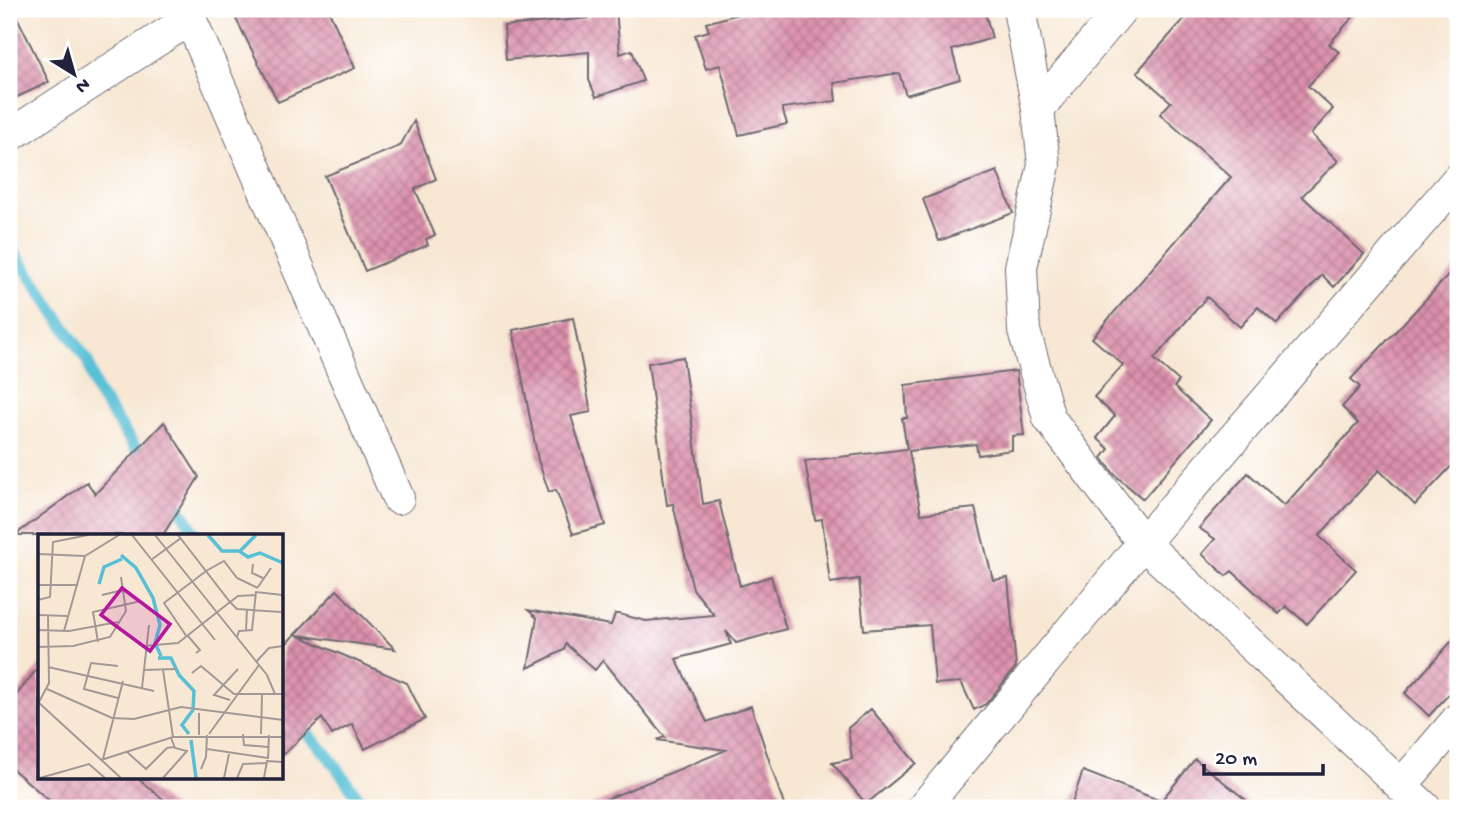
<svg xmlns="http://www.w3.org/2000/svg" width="1467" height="817" viewBox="0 0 1467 817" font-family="'Gochi Hand',sans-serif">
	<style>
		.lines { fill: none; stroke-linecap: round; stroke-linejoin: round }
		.stream { stroke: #58c0d6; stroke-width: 12 }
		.building { fill: url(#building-cross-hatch) }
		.minor-casing { stroke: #6d6770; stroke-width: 34 }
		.minor { stroke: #fff; stroke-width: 32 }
		.inset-river { fill: none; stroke: #58c0d6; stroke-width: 3.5 }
		.inset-road { fill: none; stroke: #a29896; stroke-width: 2 }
		.view { fill: #b5179e; fill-opacity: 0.15; stroke: #b5179e; stroke-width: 3.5 }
		.inset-edge { fill: none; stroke: #22223b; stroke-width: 3.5 }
	</style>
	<defs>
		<pattern id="building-cross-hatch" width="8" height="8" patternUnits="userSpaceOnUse" patternTransform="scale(1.75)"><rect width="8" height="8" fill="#dc91ac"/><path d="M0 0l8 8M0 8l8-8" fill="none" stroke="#b2768d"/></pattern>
	</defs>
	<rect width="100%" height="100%" fill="#fff"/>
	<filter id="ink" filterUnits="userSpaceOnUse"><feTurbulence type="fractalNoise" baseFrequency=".0143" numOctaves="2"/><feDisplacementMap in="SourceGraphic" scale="14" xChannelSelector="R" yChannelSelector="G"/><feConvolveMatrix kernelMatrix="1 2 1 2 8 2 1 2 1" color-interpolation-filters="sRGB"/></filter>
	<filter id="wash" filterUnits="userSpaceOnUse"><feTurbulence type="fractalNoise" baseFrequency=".00686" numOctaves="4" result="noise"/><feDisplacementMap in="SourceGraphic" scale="28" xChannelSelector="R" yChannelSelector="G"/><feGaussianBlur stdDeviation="1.57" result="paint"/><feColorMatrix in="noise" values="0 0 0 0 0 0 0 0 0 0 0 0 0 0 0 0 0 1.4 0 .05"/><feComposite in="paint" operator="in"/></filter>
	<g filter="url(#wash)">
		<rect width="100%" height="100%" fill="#f7e7d3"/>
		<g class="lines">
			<path class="stream" d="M 9,244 L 88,362 L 96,390 L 145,462
				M 172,495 L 196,535
				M 282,718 C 320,734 341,777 366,808"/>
		</g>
		<g id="blocks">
			<path class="building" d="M 9,9 L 13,9 L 49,82 L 9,101 Z
				M 231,9 L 328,9 L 355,68 L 278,102 Z
				M 589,9 L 616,9 L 620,54 L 632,50 L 643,81 L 596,97 L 589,80 L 589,52 L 506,60 L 504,26 L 589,18 Z
				M 756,9 L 791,9 L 793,16 L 837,9 L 984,9 L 992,38 L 952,50 L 960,79 L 906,95 L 899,73 L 834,83 L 836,101 L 782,108 L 787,124 L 739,135 L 720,65 L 706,69 L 695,35 L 709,31 L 706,23 Z
				M 1193,9 L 1360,9 L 1329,44 L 1339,52 L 1308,86 L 1333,109 L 1311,134 L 1338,161 L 1302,196 L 1364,254 L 1334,287 L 1322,275 L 1277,324 L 1258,307 L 1240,327 L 1207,297 L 1154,359 L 1179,381 L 1174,387 L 1211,420 L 1143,499 L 1115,475 L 1102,458 L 1109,449 L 1097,438 L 1115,416 L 1094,397 L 1123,365 L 1092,338 L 1231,177 L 1160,114 L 1171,102 L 1137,72 Z
				M 414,121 L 436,179 L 415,189 L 435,235 L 426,239 L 428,245 L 365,271 L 325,176 L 400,146 Z
				M 997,171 L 1013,213 L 939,241 L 923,199 Z
				M 1458,265 L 1458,459 L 1415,505 L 1379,470 L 1319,536 L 1356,570 L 1307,624 L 1286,606 L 1279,614 L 1232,571 L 1226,576 L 1202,554 L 1215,539 L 1199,528 L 1248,473 L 1284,506 L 1358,423 L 1342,407 L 1360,387 L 1351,379 Z
				M 573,318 L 591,412 L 571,416 L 605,525 L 573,534 L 556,490 L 549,492 L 538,460 L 513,330 Z
				M 683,357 L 703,504 L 719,501 L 740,586 L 771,576 L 786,629 L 736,643 L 726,631 L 731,644 L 676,659 L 707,722 L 751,706 L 785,808 L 585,808 L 726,750 L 657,740 L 665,737 L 603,660 L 595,670 L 566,644 L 564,650 L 528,668 L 537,618 L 528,610 L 611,625 L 615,614 L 619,614 L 646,621 L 714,615 L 693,589 L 673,504 L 667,505 L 648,363 Z
				M 1016,371 L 1024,435 L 1012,436 L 1012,450 L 978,455 L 976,444 L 909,451 L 921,514 L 975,508 L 993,580 L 1008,578 L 1016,667 L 986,704 L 974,710 L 961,682 L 935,684 L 930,625 L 864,630 L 859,579 L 830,583 L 822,519 L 815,520 L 805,461 L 907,449 L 902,418 L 907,418 L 905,385 Z
				M 164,422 L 199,477 L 163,535 L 15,535 L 87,482 L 95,494 Z
				M 337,590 L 395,649 L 297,635 L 407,683 L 425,719 L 365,749 L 352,724 L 332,735 L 322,718 L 282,756 L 282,648 Z
				M 1458,634 L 1458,684 L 1429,716 L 1405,693 Z
				M 40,665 L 40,777 L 136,777 L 174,808 L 58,808 L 9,766 L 9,705 Z
				M 871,709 L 916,763 L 866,804 L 832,763 L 852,759 L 848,728 Z
				M 1195,759 L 1256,808 L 1070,808 L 1083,771 L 1161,801 Z"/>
		</g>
	</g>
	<g filter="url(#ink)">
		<use href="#blocks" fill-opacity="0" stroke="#6d6770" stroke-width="2"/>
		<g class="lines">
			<defs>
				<path id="minor" d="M 186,9 L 398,498
					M 1019,9 L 1038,109 L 1044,165 L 1021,267 L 1024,331 L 1049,418 L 1143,543 L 1425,808
					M 1038,109 L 1121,9
					M 9,136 L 191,18
					M 1401,786 L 1458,719
					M 923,808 L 1143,543 L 1458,179"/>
			</defs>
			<use href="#minor" class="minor-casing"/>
			<use href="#minor" class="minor"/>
		</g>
	</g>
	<g transform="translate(38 534)">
		<rect width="245" height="245" fill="#f7e7d3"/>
		<path class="inset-river" d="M 170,1 L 184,17 L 201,17 L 210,23 L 222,19 L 245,29M 202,17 L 218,1M 83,21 L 98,34 L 115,64 L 122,91 L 117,109 L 123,122M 61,50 L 66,33 L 84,25M 120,124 L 133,124 L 141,141 L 156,157 L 155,176 L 144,191 L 151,200M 153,206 L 158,244"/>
		<path class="inset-road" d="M 94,1 L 177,106M 117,1 L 229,141 L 237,160M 140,1 L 192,68 L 200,62 L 218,61M 0,20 L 47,22 L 81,1M 113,26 L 143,4M 215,30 L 214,39 L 225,44M 0,51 L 40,51M 220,53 L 233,34M 64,61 L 85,56M 0,66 L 12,63 L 15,8 L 50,1M 0,81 L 29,82M 0,96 L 31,97 L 80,88M 208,96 L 209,75M 26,97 L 47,22M 150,102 L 162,116 L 158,119M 149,103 L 126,69 L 168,37 L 186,27 L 199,44 L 220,54M 199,103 L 201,97 L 214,96 L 218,58 L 245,61M 60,108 L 55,78 L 103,67M 106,112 L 140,109 L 192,68 L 199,75 L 243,78M 0,113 L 35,112 L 72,103 L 88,77 L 83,43M 218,128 L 231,114 L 245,112M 80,132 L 53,129 L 46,155 L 80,164M 10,133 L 116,157M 105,136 L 138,135M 125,136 L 135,203M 154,139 L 163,132 L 196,160 L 245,160M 104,154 L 111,91M 9,155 L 74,184 L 96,185 L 143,173 L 245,186M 192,166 L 176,161 L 200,135M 0,168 L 83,244M 1,168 L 11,149 L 10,82M 171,200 L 221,131M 205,200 L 206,211 L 230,213M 223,200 L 224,160M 161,201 L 161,179M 169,215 L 230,224M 89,218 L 108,235 L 129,214 L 136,213M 65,225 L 85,147M 230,225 L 231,201M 63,226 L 135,203 L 245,203M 163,235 L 168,223 L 169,201M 2,244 L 51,230 L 67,244M 125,244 L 149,217 L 137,214 L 133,204M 186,244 L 191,220M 199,244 L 205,230 L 229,229M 226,244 L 229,227 L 245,228"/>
		<path class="view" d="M 84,54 L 132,90 L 112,117 L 63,81 Z"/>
		<rect width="245" height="245" class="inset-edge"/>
	</g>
	<rect width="1467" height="817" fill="none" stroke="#fff" stroke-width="35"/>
	<g transform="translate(74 74) rotate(143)" stroke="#ffffff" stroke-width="5" paint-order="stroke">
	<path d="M0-5L12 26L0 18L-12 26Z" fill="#22223b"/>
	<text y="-10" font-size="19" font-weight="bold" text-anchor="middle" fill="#22223b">N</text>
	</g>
	<path d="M1204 764v10h119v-10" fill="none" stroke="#22223b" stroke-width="3.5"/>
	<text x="1215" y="764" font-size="21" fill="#22223b" stroke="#ffffff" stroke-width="5" paint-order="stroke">20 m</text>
</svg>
